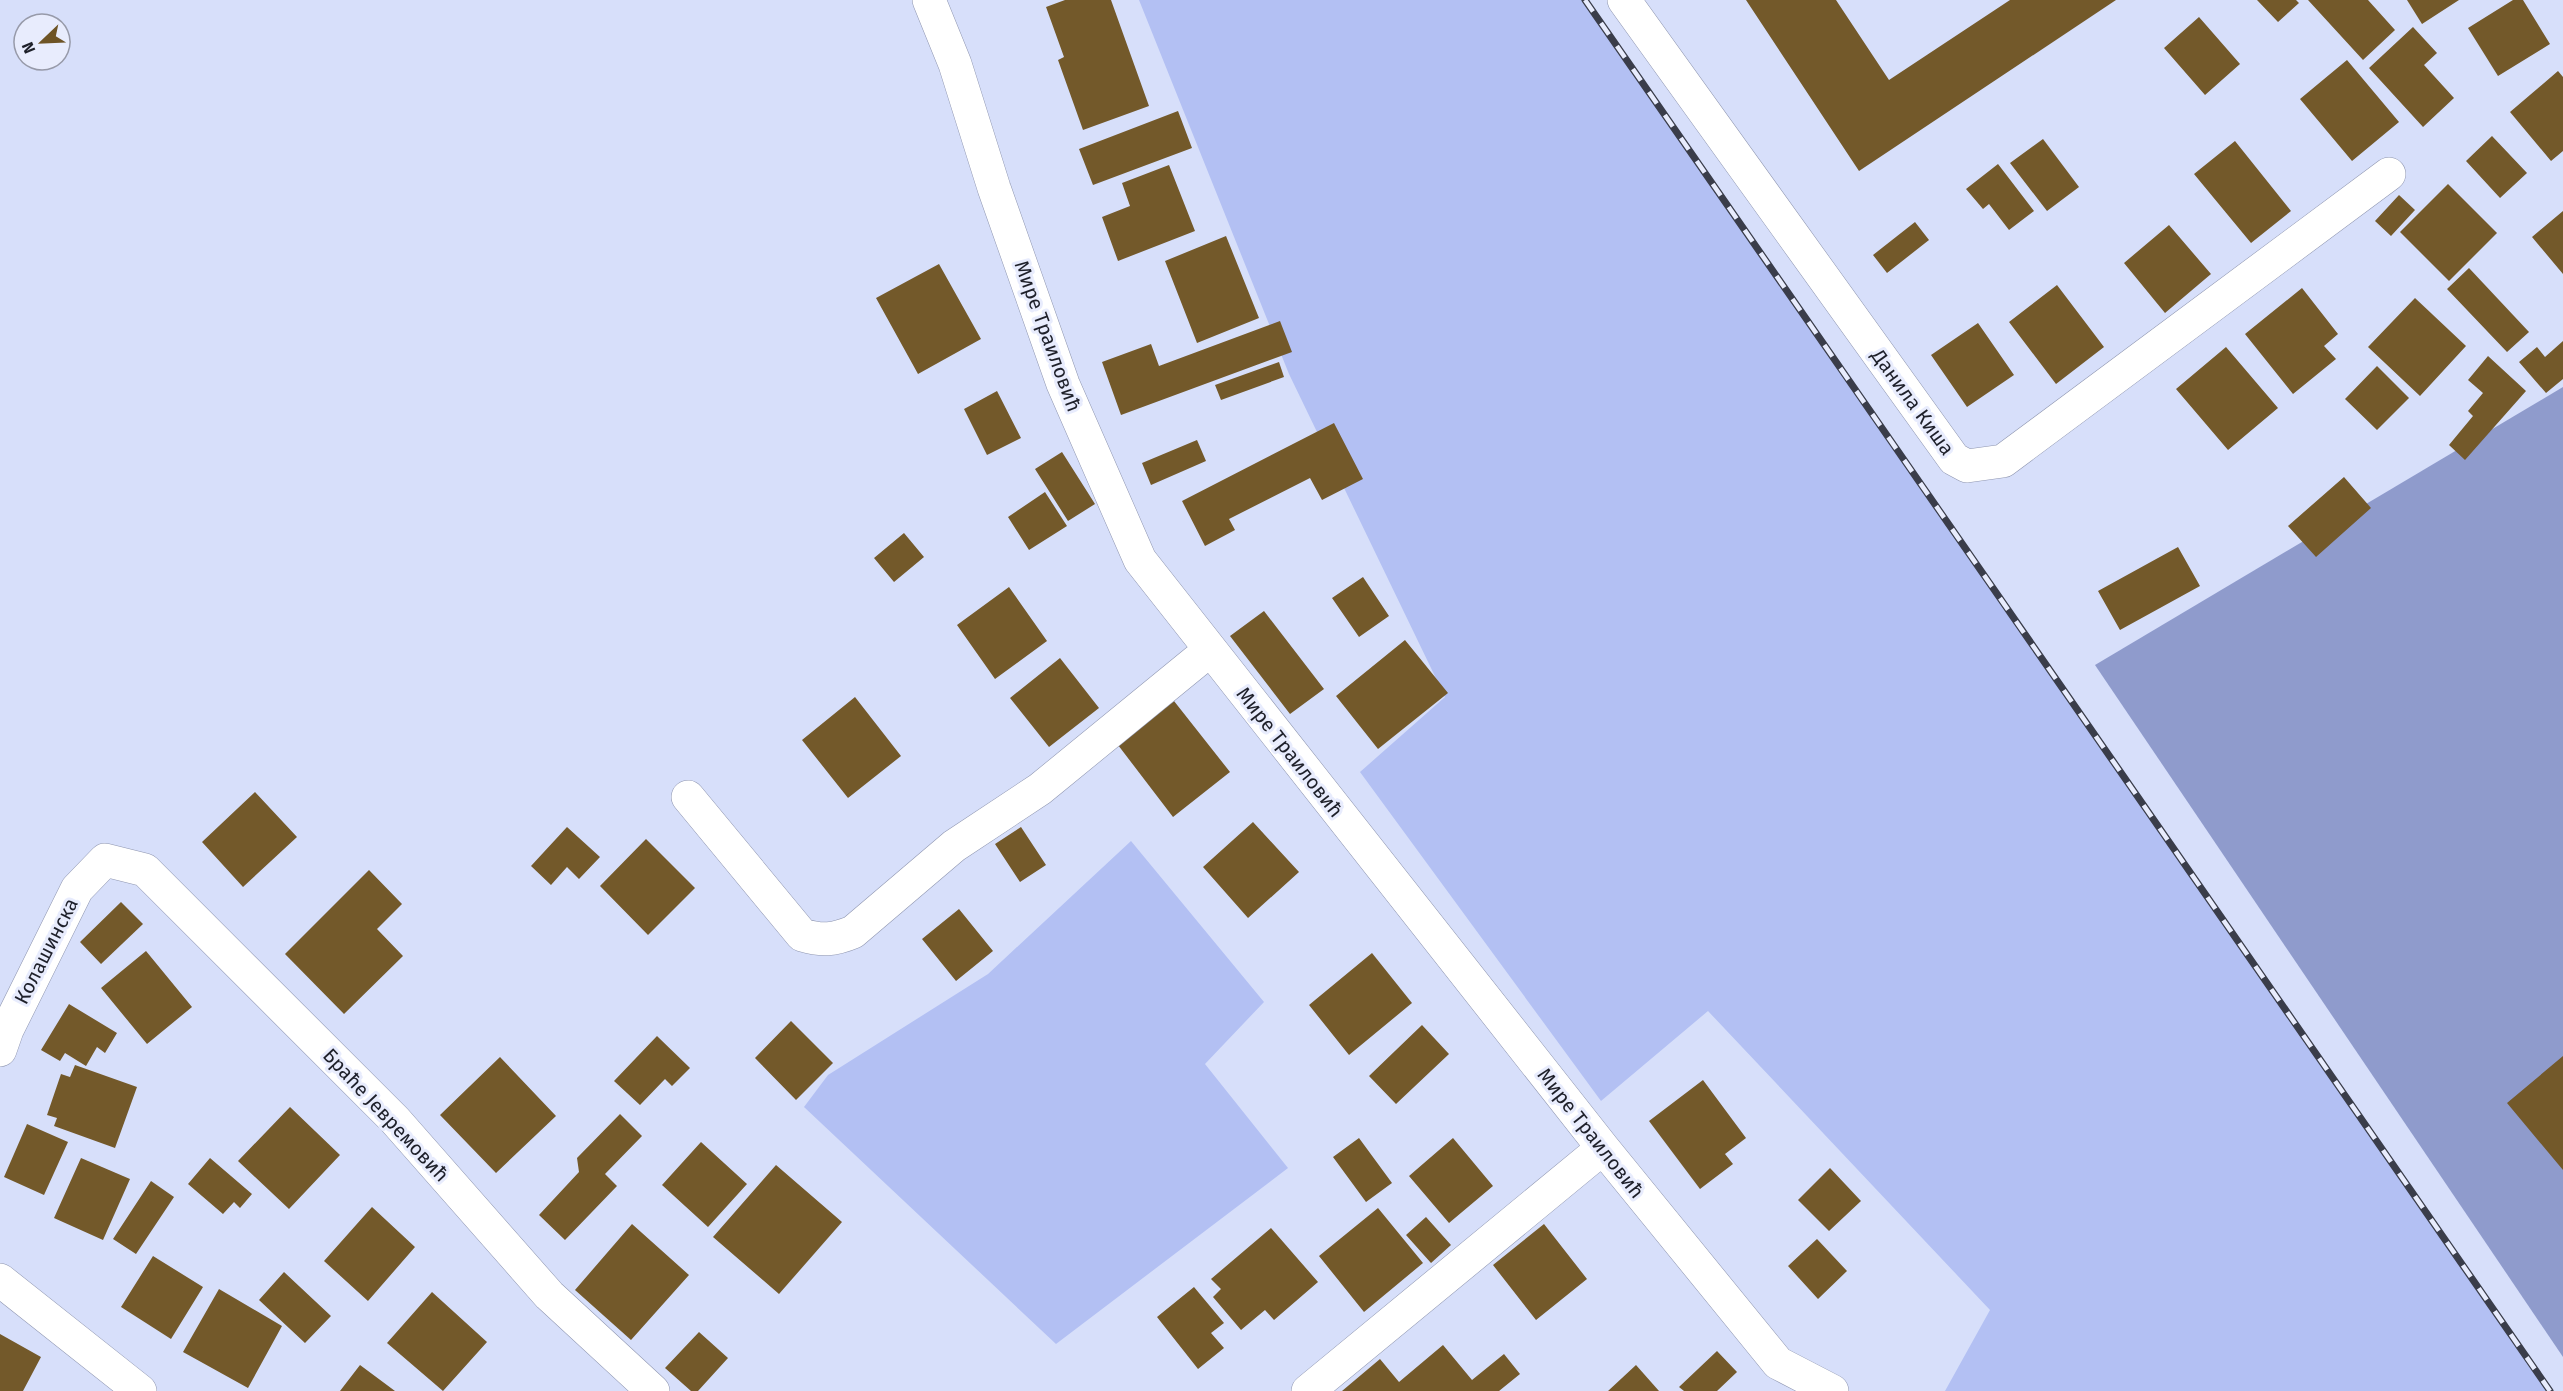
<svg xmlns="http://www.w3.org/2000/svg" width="2563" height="1391" viewBox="0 0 2563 1391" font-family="'Fira Sans',sans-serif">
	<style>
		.green { fill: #b3c0f3 }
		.forest { fill: #8f9bcc }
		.building { fill: #73592a }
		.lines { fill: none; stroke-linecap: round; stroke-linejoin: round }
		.minor-casing { stroke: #8f96b0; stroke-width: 34 }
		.minor { stroke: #fff; stroke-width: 33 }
		.rail-casing { stroke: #3a3d4a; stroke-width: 7 }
		.rail { stroke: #e8ecfd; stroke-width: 4.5; stroke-dasharray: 14; stroke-linecap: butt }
		.labels { text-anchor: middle; stroke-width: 6; stroke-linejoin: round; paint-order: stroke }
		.street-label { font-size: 20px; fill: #1e202a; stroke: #e8ecfd }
	</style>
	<rect width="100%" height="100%" fill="#d7dffa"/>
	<path class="green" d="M 1139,0 L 1585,0 L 2550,1391 L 1945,1391 L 1990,1310 L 1708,1011 L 1601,1101 L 1360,772 L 1445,697 L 1289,374 Z
		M 1131,841 L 1264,1002 L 1205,1064 L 1288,1168 L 1056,1344 L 804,1107 L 828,1075 L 988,974 Z"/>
	<path class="forest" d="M 2563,387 L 2563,1357 L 2095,665 Z"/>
	<path class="building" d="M 1065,0 L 1111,0 L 1149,106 L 1083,130 L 1058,60 L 1064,57 L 1046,7 Z
		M 1746,0 L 1836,0 L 1889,80 L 2010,0 L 2116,0 L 1859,171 Z
		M 2257,0 L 2296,0 L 2299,3 L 2278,22 Z
		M 2308,0 L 2368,0 L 2395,30 L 2363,60 Z
		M 2407,0 L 2459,0 L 2422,24 Z
		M 2513,0 L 2523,0 L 2550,44 L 2498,76 L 2468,28 Z
		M 2199,17 L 2240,64 L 2205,95 L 2164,48 Z
		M 2413,27 L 2437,53 L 2424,65 L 2454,98 L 2423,127 L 2369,68 Z
		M 2347,60 L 2399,122 L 2352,161 L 2300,99 Z
		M 2558,71 L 2563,77 L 2563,151 L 2551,161 L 2510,112 Z
		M 1178,111 L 1192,148 L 1093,185 L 1079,149 Z
		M 2492,136 L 2527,173 L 2500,198 L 2466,161 Z
		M 2043,139 L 2079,187 L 2047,211 L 2010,163 Z
		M 2235,141 L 2291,211 L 2251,243 L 2194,174 Z
		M 1998,164 L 2034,211 L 2009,230 L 1989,204 L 1983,209 L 1966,189 Z
		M 1169,165 L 1195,231 L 1118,261 L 1102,217 L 1130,206 L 1122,183 Z
		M 2448,184 L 2497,233 L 2449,281 L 2400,232 Z
		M 2399,195 L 2415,210 L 2391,236 L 2375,221 Z
		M 2563,211 L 2563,274 L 2532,237 Z
		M 1915,222 L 1929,240 L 1887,273 L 1873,255 Z
		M 2169,225 L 2211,274 L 2165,313 L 2124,263 Z
		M 1226,236 L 1259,318 L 1197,343 L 1165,261 Z
		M 939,264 L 981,339 L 918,374 L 876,298 Z
		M 2469,268 L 2529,332 L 2507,352 L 2447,289 Z
		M 2057,285 L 2104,347 L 2056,384 L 2009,322 Z
		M 2302,288 L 2338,334 L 2324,346 L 2336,359 L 2293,394 L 2245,334 Z
		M 2415,298 L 2466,346 L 2420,396 L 2368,347 Z
		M 1280,321 L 1292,352 L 1121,415 L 1102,362 L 1151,344 L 1159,366 Z
		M 1978,323 L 2014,375 L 1967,407 L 1931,355 Z
		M 2563,341 L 2563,379 L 2546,393 L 2519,362 L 2537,347 L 2545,357 Z
		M 2226,347 L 2278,408 L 2228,450 L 2176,389 Z
		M 2488,356 L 2526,391 L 2465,460 L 2449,445 L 2473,416 L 2468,411 L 2483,393 L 2468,380 Z
		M 1279,362 L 1284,377 L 1221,400 L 1215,385 Z
		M 2377,366 L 2409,398 L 2377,430 L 2345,399 Z
		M 997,391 L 1021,438 L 987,455 L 964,409 Z
		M 1334,423 L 1363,479 L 1322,500 L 1310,478 L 1229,519 L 1235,530 L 1205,546 L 1182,501 Z
		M 1197,440 L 1206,461 L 1151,485 L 1142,463 Z
		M 1062,452 L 1095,504 L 1068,521 L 1035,469 Z
		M 2344,477 L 2371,508 L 2316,557 L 2288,526 Z
		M 1045,492 L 1067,526 L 1029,550 L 1008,517 Z
		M 904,533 L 924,557 L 894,582 L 874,558 Z
		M 2178,547 L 2200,586 L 2120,630 L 2098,591 Z
		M 1363,577 L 1389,616 L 1359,637 L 1332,598 Z
		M 1009,587 L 1047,641 L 995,679 L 957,625 Z
		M 1264,611 L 1324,689 L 1290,714 L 1230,636 Z
		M 1405,640 L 1448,693 L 1378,749 L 1336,696 Z
		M 1060,658 L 1099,708 L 1049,747 L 1010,698 Z
		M 855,697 L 901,756 L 848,798 L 802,740 Z
		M 1174,701 L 1230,772 L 1173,817 L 1118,745 Z
		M 255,792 L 297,837 L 243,887 L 202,842 Z
		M 1253,822 L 1299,872 L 1248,918 L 1203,867 Z
		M 567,827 L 600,857 L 579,879 L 567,867 L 551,885 L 531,866 Z
		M 1021,827 L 1046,865 L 1020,882 L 995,844 Z
		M 646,839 L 695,888 L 648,935 L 600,886 Z
		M 369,870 L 402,904 L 377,929 L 403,956 L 344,1014 L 285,954 Z
		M 121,902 L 143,924 L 101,964 L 80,942 Z
		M 959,909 L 993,951 L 956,981 L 922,939 Z
		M 146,951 L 192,1007 L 147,1044 L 101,988 Z
		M 1372,953 L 1412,1003 L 1349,1055 L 1309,1005 Z
		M 69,1004 L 117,1033 L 105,1053 L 97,1047 L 86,1066 L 65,1053 L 60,1061 L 41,1050 Z
		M 791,1021 L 833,1063 L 796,1100 L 755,1058 Z
		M 1422,1025 L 1449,1054 L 1396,1104 L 1369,1076 Z
		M 657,1036 L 690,1068 L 672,1086 L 665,1079 L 640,1105 L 614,1081 Z
		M 2563,1056 L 2563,1170 L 2507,1103 Z
		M 500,1057 L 556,1116 L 496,1173 L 440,1115 Z
		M 75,1065 L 137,1087 L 115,1148 L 54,1126 L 57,1118 L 47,1115 L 61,1074 L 70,1077 Z
		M 1703,1080 L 1746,1138 L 1725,1154 L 1733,1164 L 1700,1189 L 1649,1121 Z
		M 290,1107 L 340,1155 L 289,1209 L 238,1161 Z
		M 620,1114 L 642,1136 L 605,1174 L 617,1186 L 565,1240 L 539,1215 L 579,1172 L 577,1158 Z
		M 27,1124 L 68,1142 L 44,1195 L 4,1177 Z
		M 1359,1138 L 1392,1183 L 1366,1202 L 1333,1157 Z
		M 1453,1138 L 1493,1186 L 1449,1223 L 1409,1176 Z
		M 701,1142 L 747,1184 L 708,1227 L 662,1185 Z
		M 81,1158 L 130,1179 L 103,1240 L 54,1218 Z
		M 210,1158 L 252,1194 L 240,1208 L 234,1202 L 223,1214 L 188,1184 Z
		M 776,1165 L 842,1222 L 779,1294 L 713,1237 Z
		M 1830,1168 L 1861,1201 L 1829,1231 L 1798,1200 Z
		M 151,1181 L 174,1197 L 136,1254 L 113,1239 Z
		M 372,1207 L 415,1247 L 368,1301 L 324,1261 Z
		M 1378,1208 L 1423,1263 L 1364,1312 L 1319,1256 Z
		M 1426,1217 L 1451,1245 L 1431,1263 L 1406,1235 Z
		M 632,1224 L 689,1275 L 631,1340 L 575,1290 Z
		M 1544,1224 L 1587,1279 L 1536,1320 L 1493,1265 Z
		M 1271,1228 L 1318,1282 L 1274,1320 L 1265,1310 L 1241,1330 L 1213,1297 L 1221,1289 L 1211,1279 Z
		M 1817,1239 L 1847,1271 L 1818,1299 L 1788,1266 Z
		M 153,1256 L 203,1287 L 171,1339 L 121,1307 Z
		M 284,1272 L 331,1316 L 305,1343 L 259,1300 Z
		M 1194,1287 L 1224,1323 L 1211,1333 L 1224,1348 L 1198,1369 L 1157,1317 Z
		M 219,1289 L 282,1326 L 248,1388 L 183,1352 Z
		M 432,1292 L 487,1342 L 443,1391 L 387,1343 Z
		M 699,1332 L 728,1358 L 698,1391 L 691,1391 L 665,1368 Z
		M 0,1334 L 41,1357 L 23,1391 L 0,1391 Z
		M 1443,1345 L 1472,1380 L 1504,1354 L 1520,1374 L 1499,1391 L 1342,1391 L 1380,1359 L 1399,1382 Z
		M 1717,1351 L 1737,1372 L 1717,1391 L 1684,1391 L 1679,1387 Z
		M 360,1365 L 395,1391 L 340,1391 Z
		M 1636,1365 L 1659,1391 L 1608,1391 Z"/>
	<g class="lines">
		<defs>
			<path id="minor" d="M 929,0 L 955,64 L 994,188 L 1063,384 L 1140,560 L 1603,1148 L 1778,1363 L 1832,1391
				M 1624,0 L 1954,459 L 1967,466 L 2003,461 L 2389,174
				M 688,797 L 802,935 C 822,941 834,940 853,932 L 954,846 L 1040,789 L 1210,650
				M 0,1050 L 7,1030 L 77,889 L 105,860 L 145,870 L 395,1120 L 549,1295 L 653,1391
				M 0,1280 L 140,1391
				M 1308,1391 L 1603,1148"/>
		</defs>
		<use href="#minor" class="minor-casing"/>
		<use href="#minor" class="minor"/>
		<defs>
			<path id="rail" d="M 1585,0 L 2550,1391"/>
		</defs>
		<use href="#rail" class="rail-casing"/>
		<use href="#rail" class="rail"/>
	</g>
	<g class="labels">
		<g class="street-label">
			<text transform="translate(1048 336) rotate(70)" y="7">Мире Траиловић</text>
			<text transform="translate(1913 402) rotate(54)" y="7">Данила Киша</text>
			<text transform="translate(1290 752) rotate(52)" y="7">Мире Траиловић</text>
			<text transform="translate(46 951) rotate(-63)" y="7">Колашинска</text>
			<text transform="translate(386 1115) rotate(47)" y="7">Браће Јевремовић</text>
			<text transform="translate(1591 1133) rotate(52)" y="7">Мире Траиловић</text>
		</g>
	</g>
	<g transform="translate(42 42) rotate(247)"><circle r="28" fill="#e8ecfd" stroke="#979aa9" stroke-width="1.5"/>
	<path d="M0-4.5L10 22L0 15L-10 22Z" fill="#6e5426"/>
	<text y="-9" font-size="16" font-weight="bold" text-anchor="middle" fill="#1e202a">N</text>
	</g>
</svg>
